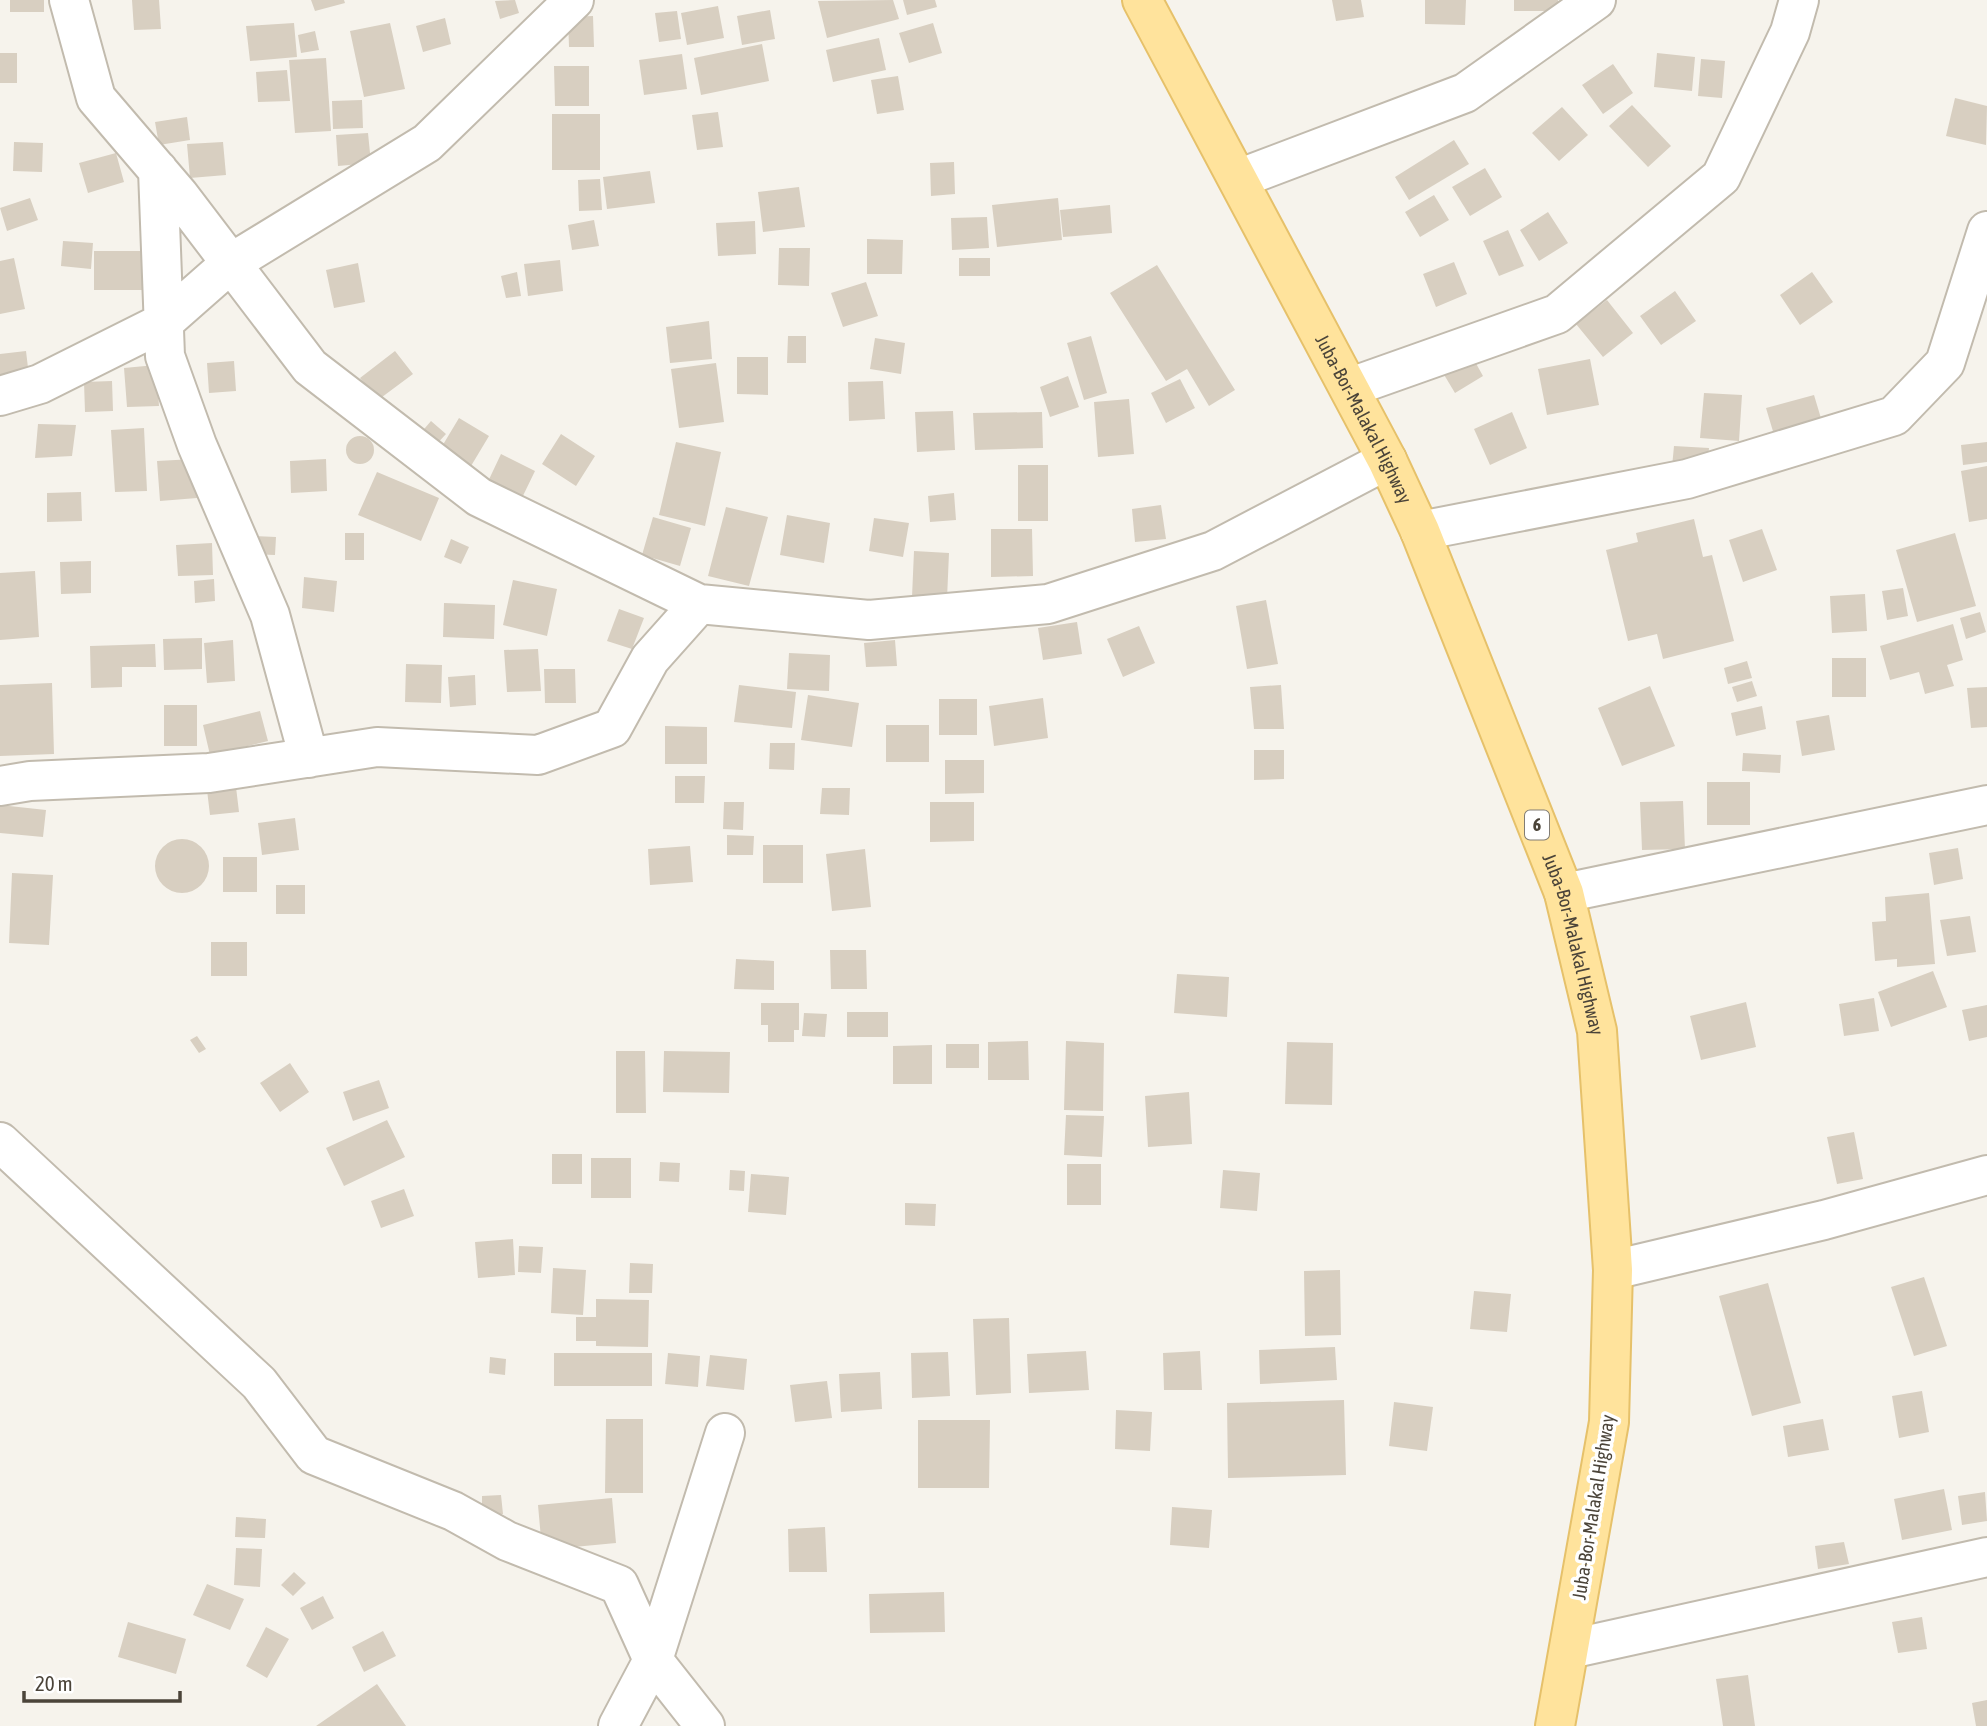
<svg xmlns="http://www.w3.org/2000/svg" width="1987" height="1726" viewBox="0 0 1987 1726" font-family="'Asap Condensed',sans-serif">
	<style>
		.building { fill: #d8cfc1 }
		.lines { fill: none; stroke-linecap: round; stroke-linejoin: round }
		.minor-casing { stroke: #c2bbae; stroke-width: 42 }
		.primary-casing { stroke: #e6c16a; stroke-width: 42 }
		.minor { stroke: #fff; stroke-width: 38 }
		.primary { stroke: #ffe39c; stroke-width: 38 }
		.labels { text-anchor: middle; stroke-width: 7; stroke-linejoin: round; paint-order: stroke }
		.shield { fill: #fff; stroke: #817c74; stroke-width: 2 }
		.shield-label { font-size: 18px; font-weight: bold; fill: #4b4439 }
		.street-label { font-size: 19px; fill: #4b4439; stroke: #fff }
	</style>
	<rect width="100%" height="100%" fill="#f6f3ec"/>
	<path class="building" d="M 10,0 L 44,0 L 44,12 L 10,12 Z
		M 132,0 L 159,0 L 161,29 L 134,30 Z
		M 311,0 L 344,0 L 345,3 L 315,11 Z
		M 515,0 L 519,13 L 500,19 L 495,1 Z
		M 893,0 L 899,19 L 827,38 L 818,1 Z
		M 903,0 L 935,0 L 937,7 L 907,15 Z
		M 1332,0 L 1361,0 L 1364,17 L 1336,21 Z
		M 1425,0 L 1466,0 L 1465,25 L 1425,24 Z
		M 1514,0 L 1558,0 L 1558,11 L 1514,11 Z
		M 718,6 L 724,38 L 687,45 L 681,13 Z
		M 770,10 L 775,39 L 742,45 L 737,16 Z
		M 677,11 L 681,39 L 659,42 L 655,13 Z
		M 593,16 L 594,47 L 569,47 L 568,17 Z
		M 445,18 L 451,44 L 423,52 L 416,26 Z
		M 294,23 L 297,57 L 250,61 L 246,26 Z
		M 390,23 L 405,89 L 364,97 L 350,31 Z
		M 933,23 L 942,53 L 909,63 L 899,33 Z
		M 315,31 L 319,50 L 301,53 L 298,35 Z
		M 879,38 L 886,70 L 833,82 L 826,50 Z
		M 762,44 L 769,81 L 701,95 L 694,58 Z
		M 0,53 L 17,53 L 17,83 L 0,83 Z
		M 1657,53 L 1695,57 L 1692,91 L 1654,87 Z
		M 682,54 L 687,89 L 644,95 L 639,60 Z
		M 326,58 L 331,131 L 295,133 L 289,60 Z
		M 1701,59 L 1725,61 L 1722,98 L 1698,96 Z
		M 1613,64 L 1633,93 L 1603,114 L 1582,85 Z
		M 554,66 L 589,66 L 589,106 L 555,106 Z
		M 287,70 L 290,101 L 258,102 L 256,72 Z
		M 898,76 L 904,110 L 877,114 L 871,80 Z
		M 1955,98 L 1987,106 L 1986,145 L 1946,136 Z
		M 362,100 L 363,128 L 333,129 L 332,101 Z
		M 1632,105 L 1671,146 L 1648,167 L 1609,126 Z
		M 1562,107 L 1588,135 L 1559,161 L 1532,133 Z
		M 718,112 L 723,147 L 697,150 L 692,115 Z
		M 552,114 L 600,114 L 600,170 L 552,170 Z
		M 187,117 L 190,140 L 159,145 L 155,122 Z
		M 368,133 L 371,163 L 338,166 L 336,135 Z
		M 1454,140 L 1469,164 L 1409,200 L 1395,177 Z
		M 14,142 L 43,143 L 42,172 L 13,171 Z
		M 223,142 L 226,175 L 190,178 L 187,144 Z
		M 116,153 L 124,182 L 88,193 L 79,163 Z
		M 954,162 L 955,194 L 931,196 L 930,163 Z
		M 1485,168 L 1502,197 L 1470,216 L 1452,187 Z
		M 650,171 L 655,203 L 607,209 L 603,177 Z
		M 600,179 L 602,210 L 579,211 L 578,180 Z
		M 799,187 L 805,227 L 763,232 L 758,192 Z
		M 1434,195 L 1449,220 L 1420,237 L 1405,212 Z
		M 30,198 L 38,220 L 7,231 L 0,208 Z
		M 1058,198 L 1062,240 L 997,247 L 992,205 Z
		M 1110,205 L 1112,233 L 1063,237 L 1060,210 Z
		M 1548,212 L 1568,243 L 1539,261 L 1520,230 Z
		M 987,217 L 989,248 L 952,250 L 951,218 Z
		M 594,220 L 599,246 L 572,250 L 568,225 Z
		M 755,221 L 756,254 L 718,256 L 716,223 Z
		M 1508,230 L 1524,266 L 1499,276 L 1483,241 Z
		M 867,239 L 903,240 L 902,274 L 867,274 Z
		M 63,241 L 93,243 L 91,269 L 61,266 Z
		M 779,248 L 810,248 L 809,286 L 778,285 Z
		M 94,251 L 155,251 L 155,290 L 94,290 Z
		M 14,258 L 25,309 L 0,314 L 0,261 Z
		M 959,258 L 990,258 L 990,276 L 959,276 Z
		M 560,260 L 563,291 L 528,296 L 524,264 Z
		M 1454,262 L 1467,294 L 1436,307 L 1423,274 Z
		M 358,263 L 365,302 L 334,308 L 326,270 Z
		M 1157,265 L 1235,390 L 1209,406 L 1187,369 L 1166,381 L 1110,293 Z
		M 517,272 L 521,296 L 506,298 L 501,276 Z
		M 1812,272 L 1833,302 L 1800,325 L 1780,295 Z
		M 866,282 L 878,316 L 843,327 L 831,293 Z
		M 1675,291 L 1696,321 L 1661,345 L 1640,316 Z
		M 1607,300 L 1633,333 L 1603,357 L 1576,324 Z
		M 709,321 L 712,359 L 670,363 L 666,327 Z
		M 788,336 L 806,336 L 806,363 L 787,363 Z
		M 1091,336 L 1107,393 L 1084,400 L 1067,343 Z
		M 875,338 L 905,343 L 901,374 L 870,369 Z
		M 26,351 L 29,376 L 0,380 L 0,354 Z
		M 395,351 L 413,374 L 378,400 L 360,378 Z
		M 1469,351 L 1483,376 L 1455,393 L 1440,368 Z
		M 737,357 L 768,357 L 768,395 L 737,394 Z
		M 1590,359 L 1599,405 L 1547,415 L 1538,369 Z
		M 234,361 L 236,391 L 209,393 L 207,363 Z
		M 716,363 L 724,422 L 679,428 L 671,369 Z
		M 156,365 L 159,406 L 127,407 L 124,368 Z
		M 1068,376 L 1079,407 L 1050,417 L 1040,387 Z
		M 1180,379 L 1195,408 L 1166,423 L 1151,393 Z
		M 112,381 L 113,411 L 85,412 L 84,382 Z
		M 883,381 L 885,419 L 849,421 L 848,382 Z
		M 1704,393 L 1742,395 L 1739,441 L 1700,438 Z
		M 1814,395 L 1823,425 L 1775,438 L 1766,408 Z
		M 1129,399 L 1134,454 L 1098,457 L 1094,402 Z
		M 953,411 L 955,450 L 917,452 L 915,412 Z
		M 1042,412 L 1043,448 L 975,450 L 973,413 Z
		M 1512,412 L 1527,448 L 1490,465 L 1474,429 Z
		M 459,418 L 489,436 L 468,471 L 438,453 Z
		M 431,421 L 446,434 L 433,448 L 419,435 Z
		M 38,424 L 76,425 L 72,456 L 35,458 Z
		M 144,428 L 147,491 L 115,492 L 111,430 Z
		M 561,434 L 595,456 L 576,486 L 542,464 Z
		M346 450a14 14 0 1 1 28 0a14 14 0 1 1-28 0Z
		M 676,442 L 721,452 L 705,526 L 659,515 Z
		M 1987,442 L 1987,462 L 1963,465 L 1961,445 Z
		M 1674,446 L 1709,448 L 1707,470 L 1672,467 Z
		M 501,454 L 535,471 L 518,506 L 484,490 Z
		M 194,459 L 197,498 L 160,501 L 157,461 Z
		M 326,459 L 327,491 L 291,493 L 290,461 Z
		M 1018,465 L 1048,465 L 1048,521 L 1018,521 Z
		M 1987,466 L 1987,519 L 1969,522 L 1961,471 Z
		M 377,472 L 439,498 L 421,541 L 358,515 Z
		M 81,492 L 82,521 L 47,522 L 47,493 Z
		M 954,493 L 956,520 L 930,522 L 928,496 Z
		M 1161,505 L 1166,539 L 1135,542 L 1132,509 Z
		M 726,507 L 768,517 L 749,586 L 708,576 Z
		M 787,515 L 830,523 L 824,563 L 780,555 Z
		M 653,517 L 691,528 L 680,566 L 642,555 Z
		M 874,518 L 909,523 L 903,557 L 869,551 Z
		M 1694,519 L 1703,557 L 1712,555 L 1734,641 L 1663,659 L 1657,634 L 1628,641 L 1606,550 L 1638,542 L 1636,533 Z
		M 991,529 L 1032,529 L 1033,576 L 991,577 Z
		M 1762,529 L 1777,570 L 1743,582 L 1729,540 Z
		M 345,533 L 364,533 L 364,560 L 345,560 Z
		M 1955,533 L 1976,606 L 1917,622 L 1896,550 Z
		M 252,536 L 276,537 L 275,555 L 251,554 Z
		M 451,539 L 469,547 L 461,564 L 444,557 Z
		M 212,543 L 213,575 L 178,576 L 176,545 Z
		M 914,551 L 949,553 L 947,599 L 912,597 Z
		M 91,561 L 91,593 L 61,594 L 60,562 Z
		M 35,571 L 39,637 L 0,640 L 0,573 Z
		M 304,577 L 337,581 L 334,612 L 302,608 Z
		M 214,579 L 215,601 L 195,603 L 194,581 Z
		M 513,580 L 557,589 L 547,636 L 503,625 Z
		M 1903,588 L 1908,616 L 1887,620 L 1882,591 Z
		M 1865,594 L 1867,631 L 1832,633 L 1830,596 Z
		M 1266,600 L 1278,664 L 1247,669 L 1236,606 Z
		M 444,603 L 495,605 L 494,639 L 443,637 Z
		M 619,609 L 644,618 L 632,649 L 607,641 Z
		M 1980,612 L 1986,632 L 1966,639 L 1960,618 Z
		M 1077,622 L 1082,654 L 1043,660 L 1038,628 Z
		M 1953,624 L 1963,660 L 1947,665 L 1954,686 L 1925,694 L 1919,672 L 1890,680 L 1880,646 Z
		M 1139,626 L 1155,663 L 1123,677 L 1107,639 Z
		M 202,638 L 202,669 L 164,670 L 163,639 Z
		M 233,640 L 235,681 L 207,683 L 204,643 Z
		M 895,640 L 897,666 L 866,667 L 864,643 Z
		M 155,644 L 156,667 L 122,667 L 122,687 L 91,688 L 90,646 Z
		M 538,649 L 541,691 L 507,692 L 504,650 Z
		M 789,653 L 830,655 L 829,691 L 787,689 Z
		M 1832,658 L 1866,658 L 1866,697 L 1832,697 Z
		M 1747,661 L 1752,678 L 1728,684 L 1724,668 Z
		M 406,664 L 442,665 L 441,703 L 405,702 Z
		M 544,669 L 575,669 L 576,703 L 545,703 Z
		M 475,675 L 476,705 L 450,707 L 448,677 Z
		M 1752,681 L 1757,696 L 1737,702 L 1732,687 Z
		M 52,683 L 54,754 L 0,756 L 0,685 Z
		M 739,685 L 796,692 L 792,728 L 734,722 Z
		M 1281,685 L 1284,729 L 1254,729 L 1250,687 Z
		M 1650,686 L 1675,746 L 1622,766 L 1598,708 Z
		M 1987,687 L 1987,727 L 1971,728 L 1967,688 Z
		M 808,695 L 859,703 L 852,747 L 801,740 Z
		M 1043,698 L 1048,738 L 994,746 L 989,706 Z
		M 939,699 L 977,699 L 977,735 L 939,735 Z
		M 164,705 L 197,705 L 197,746 L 164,746 Z
		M 1762,706 L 1766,729 L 1736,736 L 1731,713 Z
		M 260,711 L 268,741 L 210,755 L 203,725 Z
		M 1829,715 L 1835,750 L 1802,756 L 1796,721 Z
		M 886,725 L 929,725 L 929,762 L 886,762 Z
		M 665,726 L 707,727 L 707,764 L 665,764 Z
		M 770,743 L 795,743 L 794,770 L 769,769 Z
		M 1254,750 L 1284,750 L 1284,779 L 1254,780 Z
		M 1743,753 L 1781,755 L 1780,773 L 1742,771 Z
		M 945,760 L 984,760 L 984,793 L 945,794 Z
		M 675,776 L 705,776 L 704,803 L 675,803 Z
		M 1707,782 L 1750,782 L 1750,825 L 1707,825 Z
		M 236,787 L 239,812 L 210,815 L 207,790 Z
		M 822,788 L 850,788 L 849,815 L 820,814 Z
		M 1683,801 L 1685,849 L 1642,850 L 1640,802 Z
		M 724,802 L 744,802 L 743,830 L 723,829 Z
		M 930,802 L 974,802 L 974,841 L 930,842 Z
		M 0,805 L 46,810 L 43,837 L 0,833 Z
		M 295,818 L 299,850 L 262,855 L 258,823 Z
		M 727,835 L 754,836 L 753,855 L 727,855 Z
		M155 866a27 27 0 1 1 54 0a27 27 0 1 1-54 0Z
		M 763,845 L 803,845 L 803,883 L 763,883 Z
		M 690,846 L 693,882 L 650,885 L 648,849 Z
		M 1958,848 L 1963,879 L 1934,885 L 1929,853 Z
		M 865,849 L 871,907 L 832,911 L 826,854 Z
		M 223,857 L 257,857 L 257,892 L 223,892 Z
		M 12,873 L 53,875 L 49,945 L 9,943 Z
		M 276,885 L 305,885 L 305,914 L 276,914 Z
		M 1929,893 L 1935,964 L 1897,967 L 1897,959 L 1875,961 L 1872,922 L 1886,921 L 1885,897 Z
		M 1970,916 L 1976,952 L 1947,956 L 1940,920 Z
		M 211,942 L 247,942 L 247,976 L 211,976 Z
		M 830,950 L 866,950 L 867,989 L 831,989 Z
		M 736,959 L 774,961 L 774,990 L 734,989 Z
		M 1933,971 L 1947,1007 L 1891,1027 L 1878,992 Z
		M 1177,974 L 1229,977 L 1227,1017 L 1174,1013 Z
		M 1874,998 L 1879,1031 L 1844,1036 L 1839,1004 Z
		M 1746,1002 L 1756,1047 L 1701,1060 L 1690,1016 Z
		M 761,1003 L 799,1003 L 799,1030 L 794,1030 L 794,1042 L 768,1042 L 768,1025 L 761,1025 Z
		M 1987,1005 L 1987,1037 L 1969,1041 L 1962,1010 Z
		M 847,1012 L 888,1012 L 888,1037 L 847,1037 Z
		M 804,1013 L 827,1014 L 825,1037 L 802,1036 Z
		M 197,1036 L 206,1049 L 199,1053 L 190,1040 Z
		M 1028,1041 L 1029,1080 L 988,1080 L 988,1042 Z
		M 1066,1041 L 1104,1043 L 1103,1111 L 1064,1110 Z
		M 1287,1042 L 1333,1043 L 1332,1105 L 1285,1104 Z
		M 946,1044 L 979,1044 L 979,1068 L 946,1068 Z
		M 932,1045 L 932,1084 L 893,1084 L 893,1046 Z
		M 616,1051 L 645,1051 L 646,1113 L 616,1113 Z
		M 664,1051 L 730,1052 L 729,1093 L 663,1092 Z
		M 290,1063 L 309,1092 L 280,1112 L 260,1083 Z
		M 379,1080 L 389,1108 L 353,1121 L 343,1092 Z
		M 1189,1092 L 1192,1144 L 1148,1147 L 1145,1096 Z
		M 1066,1115 L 1104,1116 L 1102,1157 L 1064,1155 Z
		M 387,1120 L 405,1157 L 344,1186 L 326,1148 Z
		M 1854,1132 L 1863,1179 L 1837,1184 L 1827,1137 Z
		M 552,1154 L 582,1154 L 582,1184 L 552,1184 Z
		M 591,1158 L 631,1158 L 631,1198 L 591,1198 Z
		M 660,1162 L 680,1163 L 679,1182 L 659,1181 Z
		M 1067,1164 L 1101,1164 L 1101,1205 L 1067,1205 Z
		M 730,1170 L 745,1171 L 744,1191 L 729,1190 Z
		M 1223,1170 L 1260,1173 L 1257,1211 L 1220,1208 Z
		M 751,1174 L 789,1177 L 786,1215 L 748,1212 Z
		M 404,1189 L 414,1216 L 381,1228 L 371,1201 Z
		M 905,1203 L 936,1204 L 935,1226 L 905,1225 Z
		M 513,1239 L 515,1275 L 478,1278 L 475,1242 Z
		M 519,1246 L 543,1247 L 541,1273 L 518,1272 Z
		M 630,1263 L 653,1264 L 652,1293 L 629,1293 Z
		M 553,1268 L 586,1270 L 583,1315 L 551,1313 Z
		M 1340,1270 L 1341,1335 L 1305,1336 L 1304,1271 Z
		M 1924,1277 L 1947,1346 L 1914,1356 L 1891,1287 Z
		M 1768,1283 L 1801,1403 L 1752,1416 L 1719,1296 Z
		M 1474,1291 L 1511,1294 L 1507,1332 L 1470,1329 Z
		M 596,1299 L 649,1300 L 648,1347 L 596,1346 L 596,1341 L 576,1341 L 576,1317 L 596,1317 Z
		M 1009,1318 L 1011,1393 L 976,1395 L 973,1319 Z
		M 1335,1347 L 1337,1380 L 1260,1384 L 1259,1350 Z
		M 1086,1351 L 1089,1390 L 1029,1393 L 1027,1354 Z
		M 1200,1351 L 1202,1390 L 1164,1390 L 1163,1353 Z
		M 948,1352 L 950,1396 L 912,1398 L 911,1353 Z
		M 554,1353 L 652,1353 L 652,1386 L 554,1386 Z
		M 668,1353 L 700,1356 L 698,1387 L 665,1384 Z
		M 710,1355 L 747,1359 L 744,1390 L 706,1386 Z
		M 490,1357 L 506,1359 L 505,1375 L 489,1373 Z
		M 880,1372 L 882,1409 L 841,1412 L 839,1374 Z
		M 827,1381 L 832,1418 L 795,1422 L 790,1385 Z
		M 1922,1391 L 1929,1432 L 1899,1438 L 1892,1396 Z
		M 1344,1400 L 1346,1475 L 1228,1478 L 1227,1403 Z
		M 1394,1402 L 1433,1407 L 1427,1451 L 1389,1446 Z
		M 1116,1410 L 1152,1412 L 1150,1451 L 1115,1449 Z
		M 606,1419 L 643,1419 L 643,1493 L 605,1493 Z
		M 1823,1419 L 1829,1450 L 1788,1457 L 1783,1426 Z
		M 918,1420 L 990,1420 L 989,1488 L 918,1488 Z
		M 1944,1489 L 1952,1530 L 1902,1540 L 1894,1499 Z
		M 1985,1492 L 1987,1521 L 1962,1525 L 1958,1496 Z
		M 501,1495 L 503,1514 L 482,1515 L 482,1496 Z
		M 612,1498 L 616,1543 L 542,1550 L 538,1505 Z
		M 1172,1507 L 1212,1510 L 1209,1548 L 1170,1545 Z
		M 236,1517 L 266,1519 L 265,1538 L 235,1537 Z
		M 825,1527 L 827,1572 L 789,1572 L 788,1529 Z
		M 1844,1542 L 1849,1564 L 1818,1569 L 1815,1546 Z
		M 236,1548 L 262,1549 L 260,1587 L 234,1585 Z
		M 294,1572 L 306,1583 L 293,1596 L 281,1585 Z
		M 207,1584 L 244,1599 L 230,1630 L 193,1615 Z
		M 944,1592 L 945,1632 L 870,1633 L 869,1594 Z
		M 323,1596 L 334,1618 L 312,1630 L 300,1608 Z
		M 1922,1617 L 1927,1649 L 1898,1653 L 1892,1622 Z
		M 128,1622 L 186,1639 L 176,1674 L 118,1657 Z
		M 266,1627 L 289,1639 L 267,1678 L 246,1666 Z
		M 383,1631 L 396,1656 L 364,1672 L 352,1647 Z
		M 1748,1675 L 1755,1726 L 1723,1726 L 1716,1679 Z
		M 377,1684 L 406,1726 L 316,1726 Z
		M 1987,1700 L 1987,1726 L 1976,1726 L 1972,1703 Z"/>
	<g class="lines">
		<defs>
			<path id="minor" d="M 69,0 L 96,98 L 179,195 L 310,367 L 479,497 L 699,604
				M 158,170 L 165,356 L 197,445 L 270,615 L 309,758
				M 1238,179 L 1465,93 L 1596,0
				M 1351,387 L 1557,314 L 1721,177 L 1790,32 L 1799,0
				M 0,396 L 40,384 L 164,322 L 231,263 L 427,143 L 574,0
				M 1420,531 L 1687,479 L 1894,416 L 1945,363 L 1987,231
				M 0,786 L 30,781 L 209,773 L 377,747 L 538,755 L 612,728 L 650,659 L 699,604 L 869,620 L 1048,604 L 1213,551 L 1387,460
				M 1564,893 L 1987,805
				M 0,1142 L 259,1383 L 314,1455 L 453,1511 L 507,1541 L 619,1585 L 653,1660 L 705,1726
				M 1613,1270 L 1824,1220 L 1987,1175
				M 1570,1649 L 1987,1557
				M 618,1726 L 653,1660 L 725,1433"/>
			<g id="primary">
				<path id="s1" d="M 1142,0 L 1387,460 L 1420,531 L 1564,893 L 1597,1031 L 1613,1270 L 1609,1422 L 1555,1726"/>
			</g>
		</defs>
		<use href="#minor" class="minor-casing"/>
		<use href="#primary" class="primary-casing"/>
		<use href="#minor" class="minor"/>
		<use href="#primary" class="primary"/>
	</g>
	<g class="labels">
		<rect class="shield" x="1525" y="810.5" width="24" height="29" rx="5"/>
		<g class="shield-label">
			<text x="1537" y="831">6</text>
		</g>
		<g class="street-label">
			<text dy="7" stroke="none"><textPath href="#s1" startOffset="474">Juba-Bor-Malakal Highway</textPath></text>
			<text dy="7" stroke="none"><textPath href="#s1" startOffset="1041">Juba-Bor-Malakal Highway</textPath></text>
			<text transform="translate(1593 1507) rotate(-81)" y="7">Juba-Bor-Malakal Highway</text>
		</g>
	</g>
	<path d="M24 1691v10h156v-10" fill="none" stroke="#4b4439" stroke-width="3.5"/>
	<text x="35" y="1691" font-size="21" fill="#4b4439" stroke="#ffffff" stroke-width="5" paint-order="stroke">20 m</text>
</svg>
